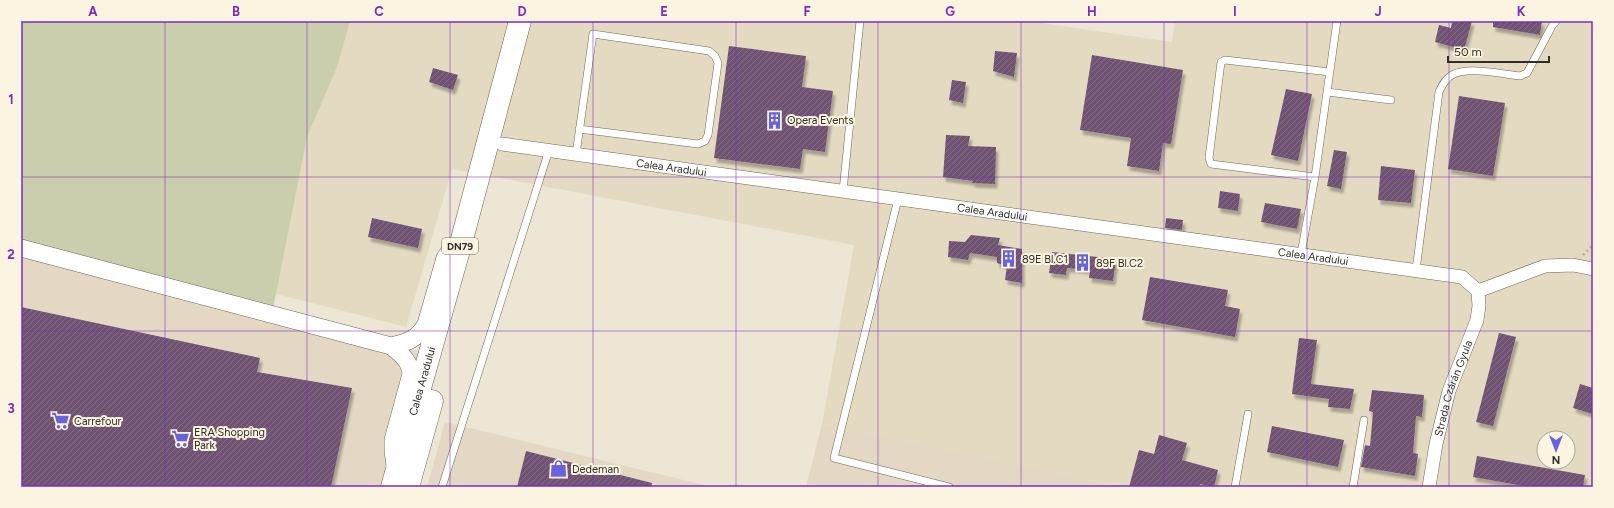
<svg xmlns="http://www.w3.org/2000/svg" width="1614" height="508" viewBox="0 0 1614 508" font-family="Figtree,sans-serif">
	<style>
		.commercial { fill: #e4d8c4 }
		.built { fill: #e4dac1; fill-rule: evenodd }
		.grass { fill: #cbceac }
		.building { fill: url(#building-hatch); filter: url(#shadow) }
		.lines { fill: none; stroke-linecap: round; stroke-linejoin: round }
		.service-casing { stroke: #6d6656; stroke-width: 8 }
		.minor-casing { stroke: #6d6656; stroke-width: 14 }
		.tertiary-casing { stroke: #6d6656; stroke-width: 18 }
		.trunk-casing { stroke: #6d6656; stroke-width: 23 }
		.path { stroke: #b2ac9d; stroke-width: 2.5; stroke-dasharray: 2 3; stroke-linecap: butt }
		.service { stroke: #fff; stroke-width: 7 }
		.minor { stroke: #fff; stroke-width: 13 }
		.tertiary { stroke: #fff; stroke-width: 17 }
		.trunk { stroke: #fff; stroke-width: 22 }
		.grid { fill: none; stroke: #7b2cbf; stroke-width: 1; stroke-opacity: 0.55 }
		.labels { text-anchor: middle; stroke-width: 4; stroke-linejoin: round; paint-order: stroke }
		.shield { fill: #fbf4e1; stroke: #6d695e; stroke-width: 1 }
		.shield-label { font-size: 10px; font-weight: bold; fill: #302d26 }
		.poi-label { font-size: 11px; fill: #302d26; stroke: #fbf4e1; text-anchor: start }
		.street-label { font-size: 11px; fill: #302d26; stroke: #fbf4e1 }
		.neatline { fill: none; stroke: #7b2cbf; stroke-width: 1.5 }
		.grid-label { font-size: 13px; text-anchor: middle; font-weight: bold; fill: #7b2cbf }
	</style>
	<defs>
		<pattern id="building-hatch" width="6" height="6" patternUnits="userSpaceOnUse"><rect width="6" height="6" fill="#705372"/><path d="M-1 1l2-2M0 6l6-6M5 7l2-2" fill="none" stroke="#846e85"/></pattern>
		<filter id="shadow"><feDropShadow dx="2.5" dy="4.5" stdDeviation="1" flood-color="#0004"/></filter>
	</defs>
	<rect width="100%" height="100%" fill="#eee6d4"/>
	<path class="commercial" d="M 21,253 L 429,354 L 392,487 L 21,487 Z
		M 445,422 L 712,487 L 427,487 Z
		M 822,424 L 1119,486 L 806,487 Z"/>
	<path class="built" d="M 21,21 L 1028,21 L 1172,42 L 1175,21 L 1593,21 L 1593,487 L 1118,487 L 822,424 L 854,245 L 452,169 L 406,327 L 21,229 ZM 1544,438 L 1568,438 L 1568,462 L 1544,462 Z"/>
	<path class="grass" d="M 21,21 L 350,21 L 337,67 L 307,137 L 272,314 L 21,253 Z"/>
	<path class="building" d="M 1452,21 L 1472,21 L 1464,50 L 1435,42 L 1439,25 L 1451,28 Z
		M 1493,21 L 1542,21 L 1540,35 L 1493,27 Z
		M 729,46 L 806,56 L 802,87 L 833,91 L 825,152 L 803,149 L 800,169 L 714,158 Z
		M 995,51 L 1017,53 L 1014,77 L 993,71 Z
		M 1092,55 L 1183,70 L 1171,144 L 1163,143 L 1159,171 L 1127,166 L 1131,138 L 1080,130 Z
		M 433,68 L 458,75 L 453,90 L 429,82 Z
		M 952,80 L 966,82 L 963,103 L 949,100 Z
		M 1286,89 L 1312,94 L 1298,161 L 1271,155 Z
		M 1459,96 L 1505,103 L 1493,176 L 1448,169 Z
		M 946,135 L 970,136 L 968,146 L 996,147 L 995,184 L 972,183 L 973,181 L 943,177 Z
		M 1334,150 L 1347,152 L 1341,189 L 1327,186 Z
		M 1381,166 L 1415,170 L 1411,203 L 1378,200 Z
		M 1220,191 L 1240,194 L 1238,211 L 1218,208 Z
		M 1265,203 L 1301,209 L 1297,229 L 1261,222 Z
		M 372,218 L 422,229 L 418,248 L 368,237 Z
		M 1166,218 L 1183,220 L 1182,230 L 1165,228 Z
		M 971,235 L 1000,238 L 998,245 L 1022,249 L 1022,283 L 1005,280 L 1007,266 L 997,263 L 997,257 L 970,253 L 968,260 L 948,257 L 949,241 L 965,242 Z
		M 1052,252 L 1116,259 L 1113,281 L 1089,278 L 1090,270 L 1067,268 L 1066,275 L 1049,273 Z
		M 1150,277 L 1228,290 L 1225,306 L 1240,309 L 1235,337 L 1142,320 Z
		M 21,307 L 260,358 L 257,372 L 352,388 L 331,487 L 21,487 Z
		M 1499,333 L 1516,337 L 1493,426 L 1476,422 Z
		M 1299,338 L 1317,340 L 1311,384 L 1354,389 L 1350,409 L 1328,407 L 1329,399 L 1292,394 Z
		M 1580,384 L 1593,388 L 1593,414 L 1573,408 Z
		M 1372,390 L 1424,395 L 1422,417 L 1416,416 L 1413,453 L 1418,454 L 1415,476 L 1361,467 L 1365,445 L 1370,446 L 1373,412 L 1369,411 Z
		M 1272,426 L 1344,440 L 1338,467 L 1267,452 Z
		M 1159,435 L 1187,443 L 1182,460 L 1218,470 L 1214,487 L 1200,484 L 1199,487 L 1129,487 L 1139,450 L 1154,454 Z
		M 526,451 L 652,483 L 651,487 L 517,487 Z
		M 1477,456 L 1585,475 L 1583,487 L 1529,487 L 1473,477 Z"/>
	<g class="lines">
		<defs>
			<path id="service" d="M 1327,92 L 1391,100
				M 576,154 L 593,34 L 709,51 L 715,56 L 718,63 L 708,135 L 705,141 L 698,144 L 579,129
				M 1315,177 L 1211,164 L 1209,158 L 1221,62 L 1225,60 L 1330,72
				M 843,191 L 860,21
				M 898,199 L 834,458 L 949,487
				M 1301,254 L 1315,177 L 1337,21
				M 1416,270 L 1439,92 C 1442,85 1445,79 1452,75 C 1467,66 1503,74 1520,76 L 1527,73 L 1552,26 L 1556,21
				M 442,487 L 549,150
				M 1235,487 L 1248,414
				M 1353,487 L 1364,420"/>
			<g id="minor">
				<path id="s1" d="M 502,144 L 1462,277 L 1478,291"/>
				<path d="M 1478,291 L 1545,266 L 1573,265 L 1593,269"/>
				<path id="s2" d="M 1429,487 L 1436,444 L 1449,391 L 1477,320 L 1479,306 L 1478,291"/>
			</g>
			<path id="tertiary" d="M 21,248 L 391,346 C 401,354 410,361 411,374 L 393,440 L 393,451 L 395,465
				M 391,346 C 406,343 418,339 426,324 L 445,258 L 451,249 L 461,243"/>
			<g id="trunk">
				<path id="s3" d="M 392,487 L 461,243 L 520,21"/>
				<path d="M 408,487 L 432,401"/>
			</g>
		</defs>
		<use href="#service" class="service-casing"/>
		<use href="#minor" class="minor-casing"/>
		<use href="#tertiary" class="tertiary-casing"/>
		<use href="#trunk" class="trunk-casing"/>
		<path class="path" d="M 1583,255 L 1593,245"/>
		<use href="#service" class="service"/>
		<use href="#minor" class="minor"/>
		<use href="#tertiary" class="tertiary"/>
		<use href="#trunk" class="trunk"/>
	</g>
	<path class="grid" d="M 165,21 L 165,487M 307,21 L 307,487M 450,21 L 450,487M 593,21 L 593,487M 736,21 L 736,487M 878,21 L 878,487M 1021,21 L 1021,487M 1164,21 L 1164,487M 1307,21 L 1307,487M 1449,21 L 1449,487M 21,177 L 1593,177M 21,331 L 1593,331"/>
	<defs>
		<symbol id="building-bare" viewBox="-9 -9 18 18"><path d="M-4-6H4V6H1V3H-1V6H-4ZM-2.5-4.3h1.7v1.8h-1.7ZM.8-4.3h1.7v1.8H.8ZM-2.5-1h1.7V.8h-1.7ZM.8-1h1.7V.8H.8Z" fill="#6863dc" stroke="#fbf4e1" stroke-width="2.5" paint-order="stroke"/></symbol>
		<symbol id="supermarket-bare" viewBox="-9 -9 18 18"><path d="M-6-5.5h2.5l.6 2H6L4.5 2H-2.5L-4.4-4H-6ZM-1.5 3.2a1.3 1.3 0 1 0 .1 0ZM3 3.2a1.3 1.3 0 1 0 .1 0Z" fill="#6863dc" stroke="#fbf4e1" stroke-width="2.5" paint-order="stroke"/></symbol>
		<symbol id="shop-bare" viewBox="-9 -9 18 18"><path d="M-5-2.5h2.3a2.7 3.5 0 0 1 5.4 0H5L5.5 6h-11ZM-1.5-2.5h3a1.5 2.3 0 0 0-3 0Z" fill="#6863dc" stroke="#fbf4e1" stroke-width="2.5" paint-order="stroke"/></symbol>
	</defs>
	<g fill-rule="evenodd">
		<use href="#building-bare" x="762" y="108" width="25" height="25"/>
		<use href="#building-bare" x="996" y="246" width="25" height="25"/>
		<use href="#building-bare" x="1070" y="250" width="25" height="25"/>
		<use href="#supermarket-bare" x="48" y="408" width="25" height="25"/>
		<use href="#supermarket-bare" x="168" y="426" width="25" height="25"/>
		<use href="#shop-bare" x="546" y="456" width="25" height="25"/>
	</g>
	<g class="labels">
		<rect class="shield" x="442" y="238" width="36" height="16" rx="3"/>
		<g class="shield-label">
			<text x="460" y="250">DN79</text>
		</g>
		<g class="poi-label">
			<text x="787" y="124">Opera Events</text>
			<text x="1022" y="263">89E Bl.C1</text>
			<text x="1096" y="267">89F Bl.C2</text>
			<text x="74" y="425">Carrefour</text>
			<text x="194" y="436">ERA Shopping<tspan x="194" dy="13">Park</tspan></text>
			<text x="572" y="473">Dedeman</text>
		</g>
		<g class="street-label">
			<text dy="4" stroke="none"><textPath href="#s1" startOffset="171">Calea Aradului</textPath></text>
			<text dy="4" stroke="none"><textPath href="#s1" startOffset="495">Calea Aradului</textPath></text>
			<text dy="4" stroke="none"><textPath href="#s1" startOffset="819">Calea Aradului</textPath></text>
			<text dy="4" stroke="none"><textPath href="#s3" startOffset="110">Calea Aradului</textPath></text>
			<text dy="4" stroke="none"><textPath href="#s2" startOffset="102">Strada Czárán Gyula</textPath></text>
		</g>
	</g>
	<rect width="1614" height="508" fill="none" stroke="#fbf4e1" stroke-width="44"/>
	<g transform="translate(1556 450) rotate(180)"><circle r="19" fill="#fbf4e1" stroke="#aaa496"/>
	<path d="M0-3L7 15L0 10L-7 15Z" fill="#6863dc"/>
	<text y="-6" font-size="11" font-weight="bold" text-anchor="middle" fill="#302d26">N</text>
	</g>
	<path d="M1448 56v6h101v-6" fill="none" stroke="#302d26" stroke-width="2"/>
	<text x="1454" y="56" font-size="12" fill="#302d26" stroke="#fbf4e1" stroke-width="3" paint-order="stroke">50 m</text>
	<rect x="22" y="22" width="1570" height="464" class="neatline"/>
	<g class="grid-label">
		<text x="93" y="16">A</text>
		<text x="236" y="16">B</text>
		<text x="379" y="16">C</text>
		<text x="522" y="16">D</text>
		<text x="664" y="16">E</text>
		<text x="807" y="16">F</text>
		<text x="950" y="16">G</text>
		<text x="1092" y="16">H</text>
		<text x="1235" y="16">I</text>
		<text x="1378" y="16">J</text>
		<text x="1521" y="16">K</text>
		<text x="11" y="104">1</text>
		<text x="11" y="259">2</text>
		<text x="11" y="413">3</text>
	</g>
</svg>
